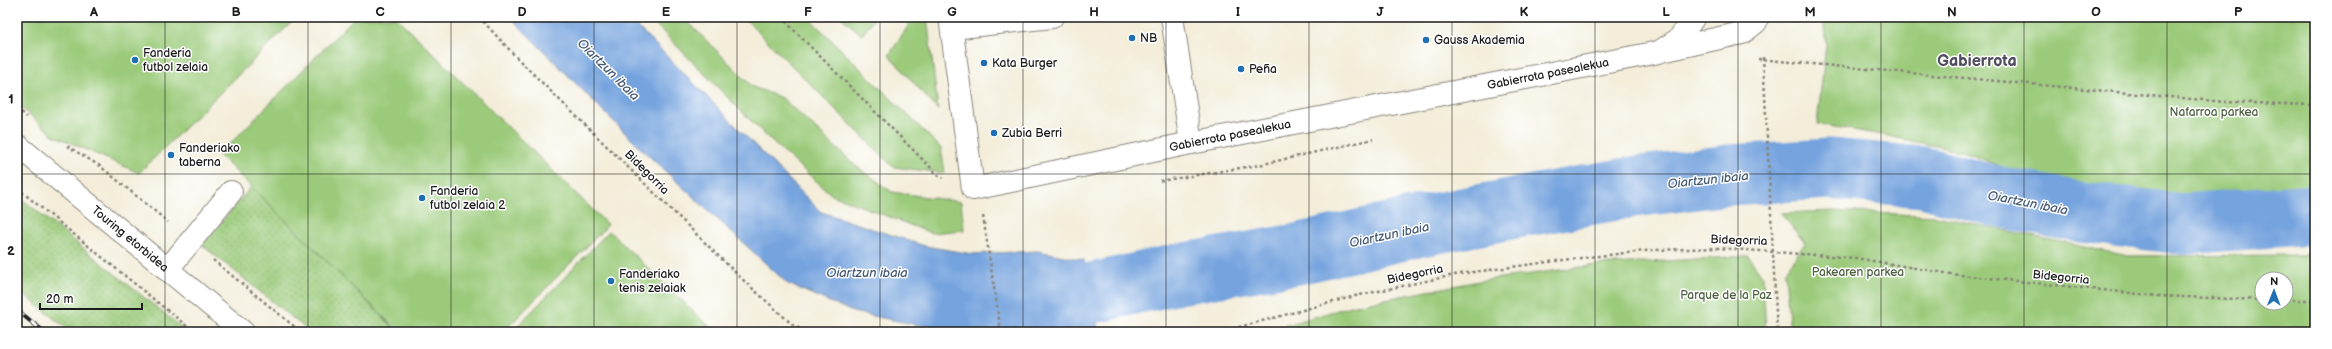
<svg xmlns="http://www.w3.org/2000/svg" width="2332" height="349" viewBox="0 0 2332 349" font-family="'Balsamiq Sans',sans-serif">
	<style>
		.grass { fill: url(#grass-dots); stroke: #5c744b }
		.green { fill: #9bcb7a; stroke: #5c744b; fill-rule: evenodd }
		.water { fill: #75a3de; stroke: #48607d }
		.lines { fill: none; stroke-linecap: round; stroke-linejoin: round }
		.river { stroke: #75a3de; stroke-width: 61 }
		.minor-casing { stroke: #88847a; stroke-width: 24 }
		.path { stroke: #88847a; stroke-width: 2.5; stroke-dasharray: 3 3; stroke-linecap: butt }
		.minor { stroke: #fff; stroke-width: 22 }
		.rail-casing { stroke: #1c1c1c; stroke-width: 4.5 }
		.rail { stroke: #fff; stroke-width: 3; stroke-dasharray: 9; stroke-linecap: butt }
		.grid { fill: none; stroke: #1c1c1c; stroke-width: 1; stroke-opacity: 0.55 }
		.poi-dot { fill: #1f6fb2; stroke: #fff; stroke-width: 1.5 }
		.labels { text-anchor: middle; stroke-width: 3; stroke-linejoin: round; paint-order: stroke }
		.poi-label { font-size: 12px; fill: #1c1c1c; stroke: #fff; text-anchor: start }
		.street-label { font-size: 12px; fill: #1c1c1c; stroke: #fff }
		.park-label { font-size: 12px; fill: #4f6242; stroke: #fff }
		.water-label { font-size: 13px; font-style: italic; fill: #445973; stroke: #fff }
		.district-label { font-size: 16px; font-weight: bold; fill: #524e60; stroke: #fff }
		.neatline { fill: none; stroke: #1c1c1c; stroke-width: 1.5 }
		.grid-label { font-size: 13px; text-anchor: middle; font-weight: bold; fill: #1c1c1c }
	</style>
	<defs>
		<pattern id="grass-dots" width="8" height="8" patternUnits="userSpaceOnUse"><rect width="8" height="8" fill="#9bcb7a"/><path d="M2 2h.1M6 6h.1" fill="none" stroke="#85ae69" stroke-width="1.8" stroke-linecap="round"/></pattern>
	</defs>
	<rect width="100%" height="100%" fill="#fff"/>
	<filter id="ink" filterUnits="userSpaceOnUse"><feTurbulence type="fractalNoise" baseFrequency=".025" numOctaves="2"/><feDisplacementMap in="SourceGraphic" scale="8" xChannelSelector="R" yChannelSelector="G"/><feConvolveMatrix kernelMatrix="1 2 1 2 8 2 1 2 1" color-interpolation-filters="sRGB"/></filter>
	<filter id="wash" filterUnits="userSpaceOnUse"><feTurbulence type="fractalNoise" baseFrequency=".012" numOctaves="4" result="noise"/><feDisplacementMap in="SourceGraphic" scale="16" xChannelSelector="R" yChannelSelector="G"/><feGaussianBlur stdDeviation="0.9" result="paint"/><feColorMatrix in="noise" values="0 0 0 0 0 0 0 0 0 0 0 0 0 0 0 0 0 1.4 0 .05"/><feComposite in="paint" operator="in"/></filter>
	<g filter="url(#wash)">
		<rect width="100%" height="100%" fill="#f3edd9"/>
		<path class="grass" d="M 252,186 L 398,332 L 310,332 L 202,245 Z
			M 17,195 L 187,332 L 71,332 L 17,289 Z"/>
		<path class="green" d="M 17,17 L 297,17 L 139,173 L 53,135 L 17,104 Z
			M 355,17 L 396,17 L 608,225 L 503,332 L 399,332 L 219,155 Z
			M 648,17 L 683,17 L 753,87 L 782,98 L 856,166 L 892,192 L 961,202 L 964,230 L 931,233 L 832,195 L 770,140 Z
			M 743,17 L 808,17 L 941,148 L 945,173 L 893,167 Z
			M 841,17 L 875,17 L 862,35 Z
			M 914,17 L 927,17 L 938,110 L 889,55 Z
			M 1823,17 L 2315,17 L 2315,202 L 2233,207 L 2124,204 L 2044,183 L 1964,152 L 1883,135 L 1817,124 L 1826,45 Z
			M 1833,211 L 1936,216 L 2128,256 L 2315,255 L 2315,332 L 1790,332 L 1785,272 L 1805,243 L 1781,213 ZM 2262,279 L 2286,279 L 2286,303 L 2262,303 Z
			M 609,231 L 715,332 L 512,332 Z
			M 1748,256 L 1763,277 L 1766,332 L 1262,332 L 1355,305 L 1479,281 L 1597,265 Z"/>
		<path class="water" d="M 510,17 L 628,17 L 821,212 L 925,246 L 972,254 L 1038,251 L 1084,260 L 1098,328 L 1060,332 L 1002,332 L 917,325 L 853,312 L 788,284 L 637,145 Z"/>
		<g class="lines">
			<path class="river" d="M 1009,297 L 1039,300 L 1092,293 L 1179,274 L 1297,254 L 1421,226 L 1521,207 L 1633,187 L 1729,175 L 1829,169 L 1923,177 L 1999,197 L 2073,211 L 2182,224 L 2315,214"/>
		</g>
	</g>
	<g filter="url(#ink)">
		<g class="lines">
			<defs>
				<g id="minor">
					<path id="s1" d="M 950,17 L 973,189 L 1191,143 L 1659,52 L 1679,39 L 1694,17"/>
					<path d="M 1172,17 L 1191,143"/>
					<path d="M 952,28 L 1052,17"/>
					<path d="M 1666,50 L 1742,33 L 1756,22 L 1757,17"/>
					<path id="s2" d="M 17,145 L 243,332"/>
					<path d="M 167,270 L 231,192"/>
				</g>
			</defs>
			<use href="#minor" class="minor-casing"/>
			<path class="path" d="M 479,17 L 519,60 L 742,279 L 794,326 L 809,332
				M 781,17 L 939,176 L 943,178
				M 1763,57 L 1777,332
				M 1758,59 L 2225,102 L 2315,105
				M 17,108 L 27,117
				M 67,146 L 100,166 L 168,222
				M 1160,181 L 1259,165 L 1373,139
				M 17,188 L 194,332
				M 983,216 L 1001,332
				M 213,260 L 301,332
				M 2286,300 L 2315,300
				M 1221,332 L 1355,296 L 1459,274 L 1571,259 L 1654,250 L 1719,248 L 1856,258 L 1951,274 L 2158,296 L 2262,300"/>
			<use href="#minor" class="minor"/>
			<defs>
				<path id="rail" d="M 17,310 L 44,332"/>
			</defs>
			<use href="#rail" class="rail-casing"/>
			<use href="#rail" class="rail"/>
		</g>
	</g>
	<path class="grid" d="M 165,17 L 165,332M 308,17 L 308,332M 451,17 L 451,332M 594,17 L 594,332M 737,17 L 737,332M 880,17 L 880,332M 1023,17 L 1023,332M 1166,17 L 1166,332M 1309,17 L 1309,332M 1452,17 L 1452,332M 1595,17 L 1595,332M 1738,17 L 1738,332M 1881,17 L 1881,332M 2024,17 L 2024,332M 2167,17 L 2167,332M 17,174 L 2315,174"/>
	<g class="poi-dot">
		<circle cx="1132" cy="38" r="4"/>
		<circle cx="1426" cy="40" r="4"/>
		<circle cx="135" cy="60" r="4"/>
		<circle cx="984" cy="63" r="4"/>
		<circle cx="1241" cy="69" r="4"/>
		<circle cx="994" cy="133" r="4"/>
		<circle cx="171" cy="155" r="4"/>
		<circle cx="422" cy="198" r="4"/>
		<circle cx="611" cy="281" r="4"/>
	</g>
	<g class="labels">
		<g class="poi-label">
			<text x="1140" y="42">NB</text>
			<text x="1434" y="44">Gauss Akademia</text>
			<text x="143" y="57">Fanderia<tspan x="143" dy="14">futbol zelaia</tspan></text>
			<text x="992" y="67">Kata Burger</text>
			<text x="1249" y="73">Peña</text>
			<text x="1002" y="137">Zubia Berri</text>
			<text x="179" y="152">Fanderiako<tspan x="179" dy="14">taberna</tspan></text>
			<text x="430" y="195">Fanderia<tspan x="430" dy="14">futbol zelaia 2</tspan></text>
			<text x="619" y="278">Fanderiako<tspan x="619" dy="14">tenis zelaiak</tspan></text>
		</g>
		<g class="street-label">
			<text dy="4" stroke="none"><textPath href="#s1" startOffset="760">Gabierrota pasealekua</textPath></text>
			<text dy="4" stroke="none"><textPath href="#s1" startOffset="436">Gabierrota pasealekua</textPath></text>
			<text transform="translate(647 172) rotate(45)" y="4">Bidegorria</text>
			<text dy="4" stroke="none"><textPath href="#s2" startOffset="147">Touring etorbidea</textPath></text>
			<text transform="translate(1739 240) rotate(2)" y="4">Bidegorria</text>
			<text transform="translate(1415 274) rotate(-12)" y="4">Bidegorria</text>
			<text transform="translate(2061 277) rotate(6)" y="4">Bidegorria</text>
		</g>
		<g class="park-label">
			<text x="2214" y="116">Nafarroa parkea</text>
			<text x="1858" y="276">Pakearen parkea</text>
			<text x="1726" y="299">Parque de la Paz</text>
		</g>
		<g class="water-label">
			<text transform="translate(609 69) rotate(45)" y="5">Oiartzun ibaia</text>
			<text transform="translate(1708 179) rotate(-6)" y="5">Oiartzun ibaia</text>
			<text transform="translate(2028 202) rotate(11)" y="5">Oiartzun ibaia</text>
			<text transform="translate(1389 234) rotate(-12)" y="5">Oiartzun ibaia</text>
			<text x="867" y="277">Oiartzun ibaia</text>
		</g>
		<g class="district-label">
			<text x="1977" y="66">Gabierrota</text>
		</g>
	</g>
	<rect width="2332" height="349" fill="none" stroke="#fff" stroke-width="44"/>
	<g transform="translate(2274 291) rotate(1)"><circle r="19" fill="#ffffff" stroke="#a4a4a4"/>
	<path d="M0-3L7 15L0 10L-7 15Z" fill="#1f6fb2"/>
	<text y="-6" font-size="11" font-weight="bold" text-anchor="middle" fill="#1c1c1c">N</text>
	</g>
	<path d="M40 303v6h102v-6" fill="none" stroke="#1c1c1c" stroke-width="2"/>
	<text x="46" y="303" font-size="12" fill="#1c1c1c" stroke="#ffffff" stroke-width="3" paint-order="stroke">20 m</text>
	<rect x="22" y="22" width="2288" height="305" class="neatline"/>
	<g class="grid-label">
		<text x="94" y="16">A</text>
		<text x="236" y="16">B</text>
		<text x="380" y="16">C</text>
		<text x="522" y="16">D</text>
		<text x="666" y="16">E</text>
		<text x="808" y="16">F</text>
		<text x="952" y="16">G</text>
		<text x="1094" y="16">H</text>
		<text x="1238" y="16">I</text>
		<text x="1380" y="16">J</text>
		<text x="1524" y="16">K</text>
		<text x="1666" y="16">L</text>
		<text x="1810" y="16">M</text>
		<text x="1952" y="16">N</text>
		<text x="2096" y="16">O</text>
		<text x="2238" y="16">P</text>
		<text x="11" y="103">1</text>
		<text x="11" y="255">2</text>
	</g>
</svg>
